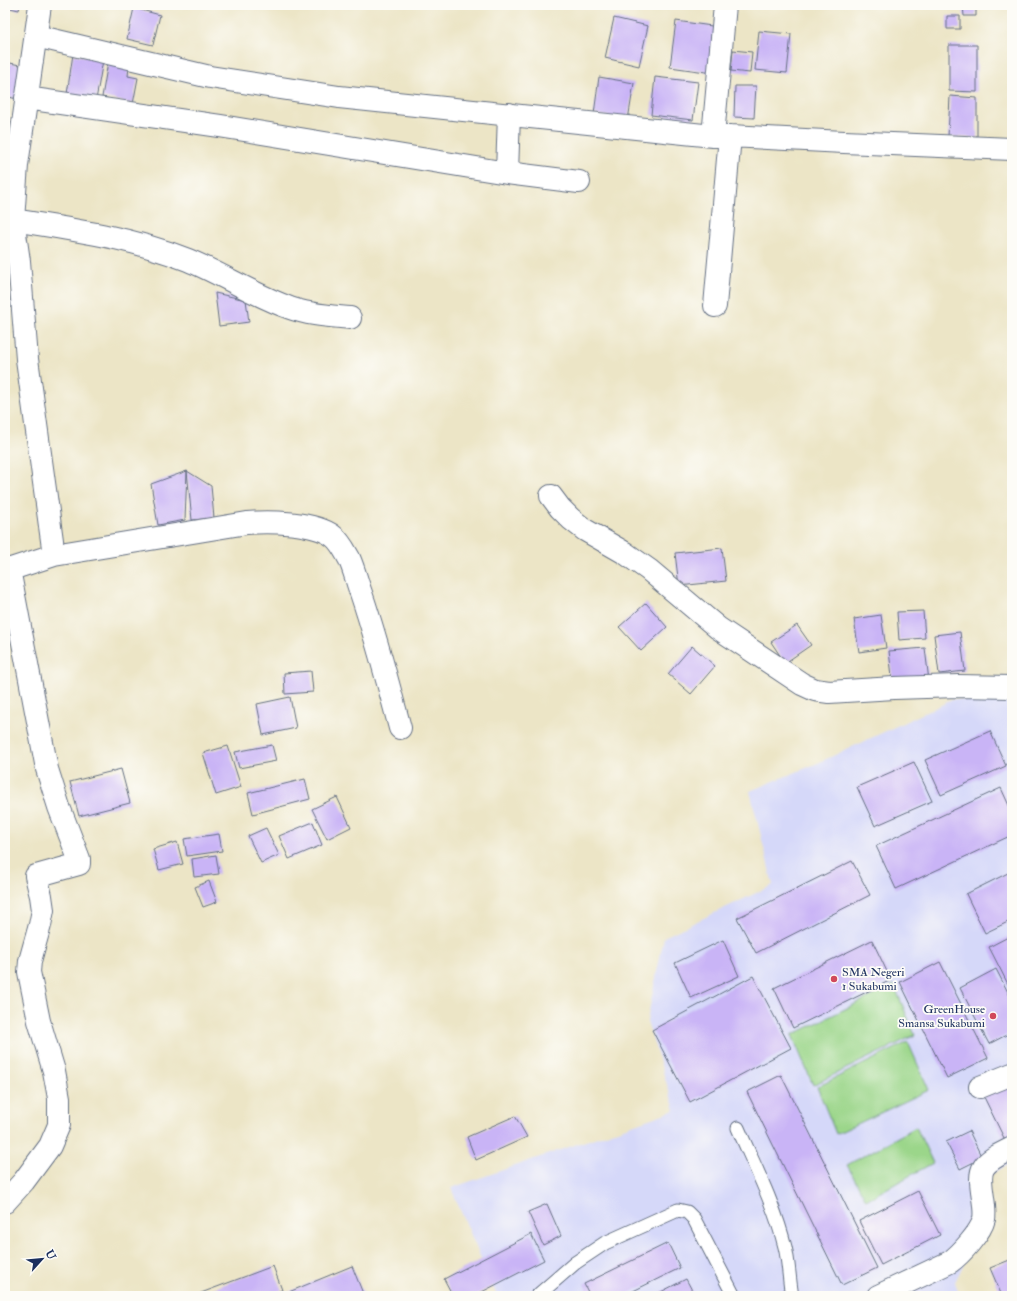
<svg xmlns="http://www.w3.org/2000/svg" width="1017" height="1301" viewBox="0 0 1017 1301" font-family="'IM FELL Double Pica',serif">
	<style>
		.built { fill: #d5d8f9 }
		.green { fill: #9bd68a; stroke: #5b8274 }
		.building { fill: #c9b4f6 }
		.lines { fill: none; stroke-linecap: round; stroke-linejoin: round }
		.lane-casing { stroke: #646f82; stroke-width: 15 }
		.street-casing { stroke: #646f82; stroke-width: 24 }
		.lane { stroke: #fff; stroke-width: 13 }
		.street { stroke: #fff; stroke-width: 22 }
		.poi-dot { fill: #d1495b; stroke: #fdfcf7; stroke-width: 1.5 }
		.labels { text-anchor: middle; stroke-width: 3.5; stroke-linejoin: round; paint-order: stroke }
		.poi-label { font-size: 12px; fill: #1b2f5e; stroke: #fdfcf7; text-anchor: start }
	</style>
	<rect width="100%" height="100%" fill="#fdfcf7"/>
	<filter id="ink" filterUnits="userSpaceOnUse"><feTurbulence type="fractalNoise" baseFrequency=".025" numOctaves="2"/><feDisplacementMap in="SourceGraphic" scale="8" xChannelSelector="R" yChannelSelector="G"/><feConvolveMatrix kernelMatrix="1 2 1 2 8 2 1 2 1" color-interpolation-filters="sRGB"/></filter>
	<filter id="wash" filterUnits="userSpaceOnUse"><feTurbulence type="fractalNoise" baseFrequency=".012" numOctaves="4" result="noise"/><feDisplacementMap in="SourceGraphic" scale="16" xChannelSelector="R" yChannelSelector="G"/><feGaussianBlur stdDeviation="0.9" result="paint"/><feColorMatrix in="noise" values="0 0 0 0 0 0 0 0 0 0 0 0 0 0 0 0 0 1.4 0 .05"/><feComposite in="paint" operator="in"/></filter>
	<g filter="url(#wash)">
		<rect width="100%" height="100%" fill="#ece5c6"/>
		<path class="built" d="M 954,699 L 1012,702 L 1012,1163 L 985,1177 L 969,1190 L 979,1232 L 955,1282 L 960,1296 L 497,1296 L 451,1188 L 675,1110 L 647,1021 L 664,937 L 773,885 L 750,791 L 818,763 Z"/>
		<path class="green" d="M 894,985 L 915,1035 L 813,1085 L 792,1035 Z
			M 908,1042 L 929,1090 L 836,1134 L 817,1087 Z
			M 916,1127 L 933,1163 L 866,1200 L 847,1165 Z"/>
		<g id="blocks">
			<path class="building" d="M 5,5 L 20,5 L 19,10 L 5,7 Z
				M 963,5 L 976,5 L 976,16 L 964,16 Z
				M 134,8 L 160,15 L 153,45 L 127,39 Z
				M 947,16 L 960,16 L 960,29 L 947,29 Z
				M 614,18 L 648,26 L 639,66 L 605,58 Z
				M 676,21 L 719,27 L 713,73 L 670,67 Z
				M 759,31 L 791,34 L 787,73 L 755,70 Z
				M 949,45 L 977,45 L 977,92 L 949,91 Z
				M 733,50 L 752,52 L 750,73 L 731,71 Z
				M 73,54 L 103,60 L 96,100 L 67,94 Z
				M 5,62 L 25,66 L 17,99 L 5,96 Z
				M 108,62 L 129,67 L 128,76 L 138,78 L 133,104 L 102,97 Z
				M 599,77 L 634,83 L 628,120 L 594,114 Z
				M 655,77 L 698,82 L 693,120 L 651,115 Z
				M 735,86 L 756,86 L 754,118 L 734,117 Z
				M 950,96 L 977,98 L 977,138 L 948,137 Z
				M 215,293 L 246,300 L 249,322 L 219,326 Z
				M 187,471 L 211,486 L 214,518 L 192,520 Z
				M 187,471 L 185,520 L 158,525 L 151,484 Z
				M 722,548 L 726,581 L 679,586 L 675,553 Z
				M 646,603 L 667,627 L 641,651 L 619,627 Z
				M 923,611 L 925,638 L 899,640 L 897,612 Z
				M 881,615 L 886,648 L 859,652 L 854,619 Z
				M 797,625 L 811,645 L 785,663 L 771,642 Z
				M 960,632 L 965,671 L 939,674 L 934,635 Z
				M 692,646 L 715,666 L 691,694 L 668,674 Z
				M 925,648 L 929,681 L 893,685 L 889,651 Z
				M 311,671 L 313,692 L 285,694 L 284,673 Z
				M 290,697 L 296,728 L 263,735 L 257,704 Z
				M 990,731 L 1006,766 L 941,795 L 925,760 Z
				M 272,745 L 276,761 L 239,768 L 235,752 Z
				M 228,746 L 241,787 L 216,795 L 203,753 Z
				M 914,762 L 932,801 L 875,826 L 857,787 Z
				M 121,769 L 130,803 L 79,816 L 70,782 Z
				M 305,779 L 310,799 L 253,814 L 248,793 Z
				M 1001,788 L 1012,812 L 1012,835 L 896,889 L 876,846 Z
				M 337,797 L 351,827 L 327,839 L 312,809 Z
				M 313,822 L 322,845 L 289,859 L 279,836 Z
				M 266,828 L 279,855 L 261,863 L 248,836 Z
				M 219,834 L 222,851 L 187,856 L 184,839 Z
				M 177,842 L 183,864 L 159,870 L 153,849 Z
				M 216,855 L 219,874 L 194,877 L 192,859 Z
				M 852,861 L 870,895 L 756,953 L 737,918 Z
				M 1012,871 L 1012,920 L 985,933 L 966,894 Z
				M 209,881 L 217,902 L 203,907 L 195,887 Z
				M 1012,935 L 1012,992 L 989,947 Z
				M 723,940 L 739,976 L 691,998 L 675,963 Z
				M 872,940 L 891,980 L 793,1028 L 774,988 Z
				M 940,962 L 988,1058 L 947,1078 L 900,982 Z
				M 996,969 L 1012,1000 L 1012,1032 L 989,1044 L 960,988 Z
				M 753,976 L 791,1048 L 690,1102 L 652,1030 Z
				M 781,1075 L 877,1268 L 842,1285 L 747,1092 Z
				M 1012,1081 L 1012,1135 L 1004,1138 L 983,1095 Z
				M 515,1116 L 527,1137 L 476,1160 L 467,1137 Z
				M 969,1131 L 982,1158 L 960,1169 L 946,1142 Z
				M 918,1191 L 940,1235 L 881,1265 L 859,1221 Z
				M 547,1204 L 561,1236 L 543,1245 L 528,1212 Z
				M 531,1234 L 544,1260 L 474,1296 L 453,1296 L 444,1279 Z
				M 668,1243 L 680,1268 L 623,1296 L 590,1296 L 584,1284 Z
				M 1012,1259 L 1012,1296 L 1002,1296 L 990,1268 Z
				M 273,1266 L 282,1290 L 266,1296 L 193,1296 Z
				M 352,1266 L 364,1296 L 285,1296 L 284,1294 Z
				M 686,1279 L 695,1296 L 653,1296 Z"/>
		</g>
	</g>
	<g filter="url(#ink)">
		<use href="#blocks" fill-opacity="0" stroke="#646f82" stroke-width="1"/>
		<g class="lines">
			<defs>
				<path id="lane" d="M 738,1128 C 755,1167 775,1206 785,1247 C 789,1263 789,1280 792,1296
					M 537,1296 L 575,1263 L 605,1243 L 678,1210 L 687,1212 L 694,1219 L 734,1296"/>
				<path id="street" d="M 40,5 L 17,165 L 13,220 L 19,261 L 27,359 L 54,555
					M 36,36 L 210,77 L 339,97 L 713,136 L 730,136 L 844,142 L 1012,149
					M 26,98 L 220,126 L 507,173 L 579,182
					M 713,136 L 725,5
					M 507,173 L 509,114
					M 13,220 C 72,229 132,238 188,260 C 222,274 254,295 290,308 C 309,315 330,316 350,318
					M 715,306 L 730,136
					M 551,496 L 560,508 L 571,519 L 585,530 L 625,553 L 649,570 L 718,628 L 802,684 L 815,690 L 829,692 L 894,688 L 958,686 L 1012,687
					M 5,571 L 54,555 L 247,523 C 269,521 315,522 333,536 C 340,541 345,551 349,558 C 354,569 357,582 361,593 C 376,637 388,683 400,728
					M 980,1087 L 1012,1074
					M 5,1202 L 24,1181 L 50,1146 L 59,1125 L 59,1098 L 54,1071 L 39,1021 L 29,972 L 30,961 L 40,925 L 43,910 L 41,896 L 36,876 L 79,864 L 79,859 L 59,807 L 47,769 L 9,569
					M 878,1296 L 950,1262 C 961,1254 981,1232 984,1219 C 987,1204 976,1179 984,1167 C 990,1158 1003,1153 1012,1148"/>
			</defs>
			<use href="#lane" class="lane-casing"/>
			<use href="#street" class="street-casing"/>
			<use href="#lane" class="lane"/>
			<use href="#street" class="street"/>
		</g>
	</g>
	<g class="poi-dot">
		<circle cx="834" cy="979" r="4"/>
		<circle cx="993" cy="1016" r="4"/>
	</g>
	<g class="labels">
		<g class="poi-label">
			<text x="842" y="976">SMA Negeri<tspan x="842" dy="14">1 Sukabumi</tspan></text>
			<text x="985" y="1013" text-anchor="end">GreenHouse<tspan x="985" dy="14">Smansa Sukabumi</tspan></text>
		</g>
	</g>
	<rect width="1017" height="1301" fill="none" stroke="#fdfcf7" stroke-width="20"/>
	<g transform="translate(42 1259) rotate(63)" stroke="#fdfcf7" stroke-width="3" paint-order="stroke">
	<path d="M0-3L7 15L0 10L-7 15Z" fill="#1b2f5e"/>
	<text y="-6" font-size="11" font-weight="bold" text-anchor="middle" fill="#1b2f5e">U</text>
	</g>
</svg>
